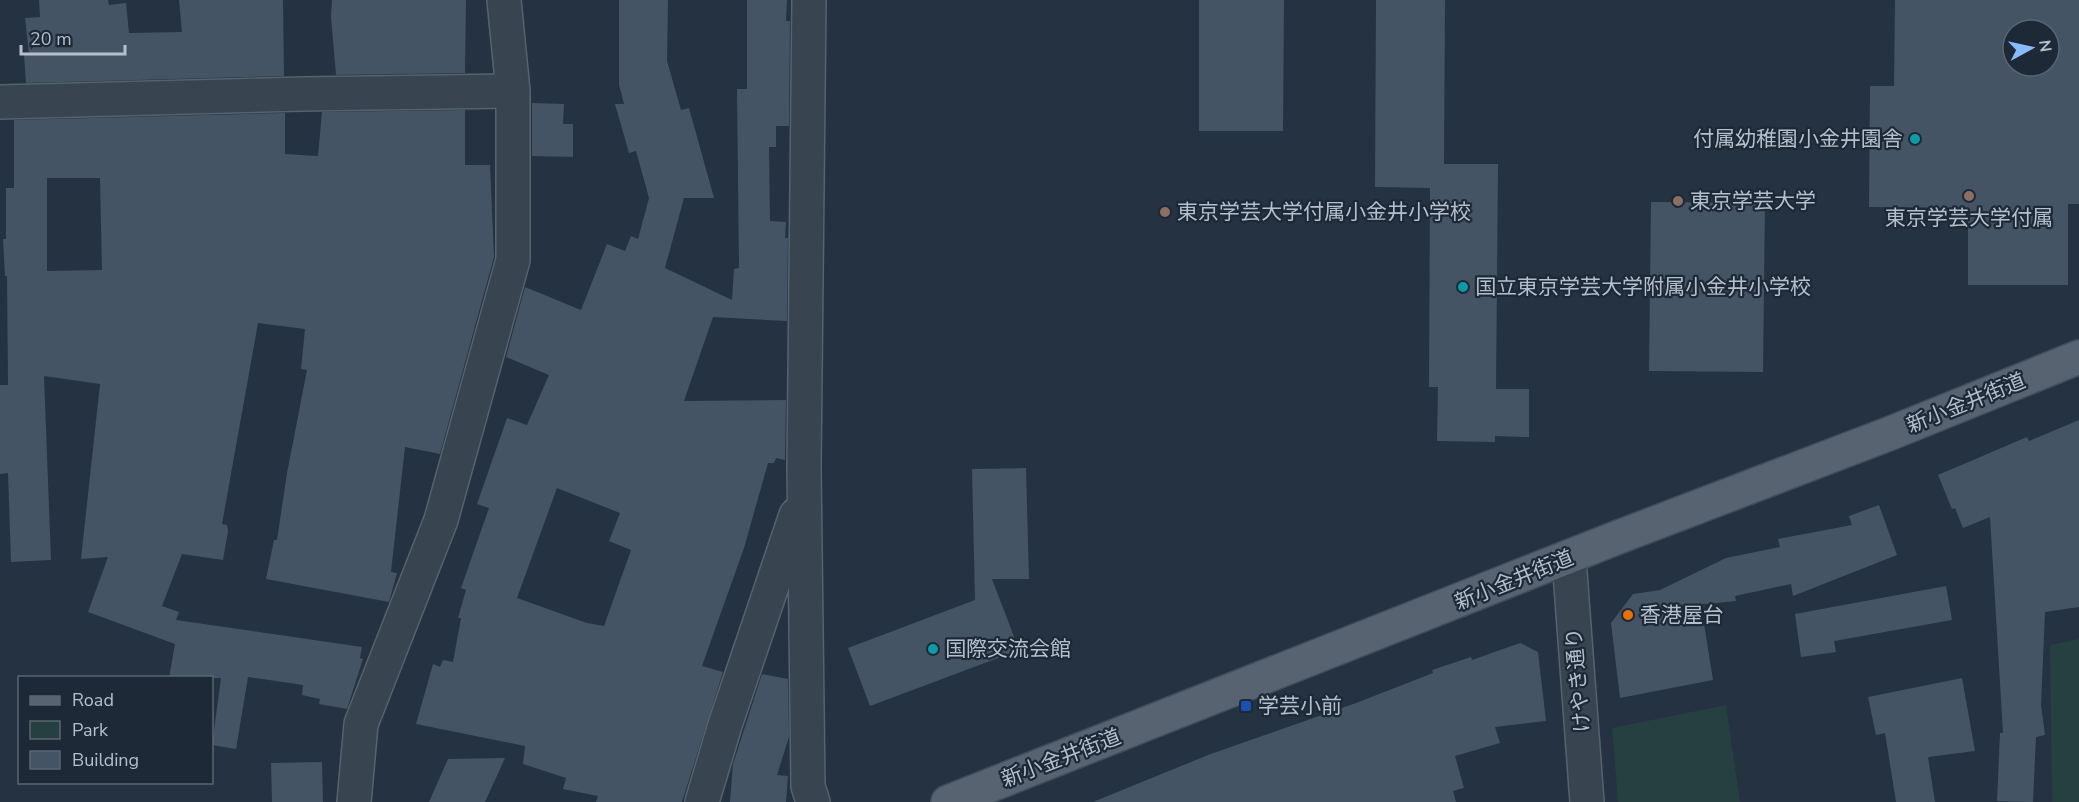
<svg xmlns="http://www.w3.org/2000/svg" width="2079" height="802" viewBox="0 0 2079 802" font-family="'Nunito Sans','Noto Sans JP',sans-serif">
	<style>
		.green { fill: #264042 }
		.building { fill: #455465; fill-rule: evenodd }
		.lines { fill: none; stroke-linecap: round; stroke-linejoin: round }
		.minor-casing { stroke: #56626e; stroke-width: 36 }
		.major-casing { stroke: #424d5a; stroke-width: 36 }
		.minor { stroke: #394451; stroke-width: 33 }
		.major { stroke: #576371; stroke-width: 33 }
		.culture-dot { fill: #0f9aa8; stroke: #1d2936; stroke-width: 2 }
		.education-dot { fill: #8d6e63; stroke: #1d2936; stroke-width: 2 }
		.food-dot { fill: #e8710a; stroke: #1d2936; stroke-width: 2 }
		.transit-dot { fill: #1a4fb4; stroke: #1d2936; stroke-width: 2 }
		.labels { text-anchor: middle; stroke-width: 4.5; stroke-linejoin: round; paint-order: stroke }
		.poi-label { font-size: 21px; fill: #b5bfcb; stroke: #1d2936; text-anchor: start }
		.street-label { font-size: 21px; fill: #b5bfcb; stroke: #1d2936 }
	</style>
	<rect width="100%" height="100%" fill="#243241"/>
	<path class="green" d="M 2079,639 L 2079,802 L 2052,802 L 2050,645 Z
		M 1726,705 L 1740,802 L 1618,802 L 1612,728 Z"/>
	<path class="building" d="M 39,0 L 108,0 L 109,5 L 126,3 L 129,33 L 182,32 L 179,0 L 283,0 L 284,76 L 26,83 L 24,55 L 29,55 L 25,18 L 40,17 Z
		M 332,0 L 466,0 L 465,73 L 336,75 L 331,17 Z
		M 619,0 L 668,0 L 667,61 L 681,110 L 689,108 L 714,198 L 684,198 L 665,268 L 732,300 L 734,269 L 739,268 L 737,89 L 747,89 L 747,0 L 787,0 L 786,21 L 790,21 L 789,126 L 776,126 L 776,147 L 769,147 L 770,221 L 786,222 L 785,238 L 788,238 L 787,321 L 713,317 L 684,401 L 786,400 L 785,460 L 776,458 L 774,463 L 768,463 L 744,548 L 702,666 L 723,672 L 682,802 L 596,802 L 598,796 L 563,789 L 566,778 L 523,764 L 525,746 L 416,724 L 433,664 L 440,667 L 443,660 L 453,662 L 461,618 L 458,618 L 466,590 L 461,588 L 489,508 L 477,504 L 507,418 L 527,425 L 549,375 L 506,357 L 525,287 L 581,310 L 607,244 L 625,251 L 631,236 L 638,239 L 649,198 L 636,151 L 629,153 L 615,104 L 624,104 L 619,85 ZM 557,488 L 620,513 L 609,541 L 631,550 L 604,626 L 587,623 L 517,598 Z
		M 1199,0 L 1284,0 L 1283,131 L 1199,131 Z
		M 1376,0 L 1445,0 L 1444,164 L 1498,164 L 1496,389 L 1529,389 L 1529,437 L 1495,436 L 1495,442 L 1437,441 L 1438,387 L 1429,387 L 1430,188 L 1375,187 Z
		M 1895,0 L 2079,0 L 2079,204 L 2068,204 L 2068,285 L 1968,285 L 1968,208 L 1869,207 L 1870,86 L 1894,86 ZM 2013,30 L 2049,30 L 2049,66 L 2013,66 Z
		M 532,103 L 564,104 L 563,124 L 573,124 L 573,157 L 532,156 Z
		M 465,110 L 465,165 L 490,165 L 494,257 L 440,454 L 405,447 L 391,572 L 397,573 L 389,602 L 266,579 L 274,540 L 277,540 L 287,473 L 307,370 L 301,369 L 305,329 L 258,323 L 222,524 L 227,525 L 228,531 L 223,560 L 182,554 L 162,606 L 179,612 L 176,620 L 362,647 L 360,658 L 363,659 L 347,709 L 319,704 L 320,699 L 302,695 L 303,685 L 248,677 L 236,749 L 212,745 L 221,678 L 169,678 L 175,644 L 88,612 L 108,557 L 81,559 L 100,384 L 44,376 L 51,560 L 11,562 L 8,473 L 0,474 L 0,385 L 8,385 L 7,276 L 5,276 L 3,239 L 6,239 L 6,188 L 14,188 L 14,120 L 285,113 L 285,154 L 318,156 L 322,112 ZM 47,178 L 100,178 L 102,270 L 47,271 Z
		M 1651,202 L 1765,203 L 1763,372 L 1649,371 Z
		M 2079,420 L 2079,607 L 2045,612 L 2041,705 L 2045,735 L 2036,737 L 2033,802 L 1997,801 L 2000,733 L 2003,733 L 1990,517 L 1963,528 L 1955,508 L 1952,509 L 1938,475 L 2027,437 L 2029,441 Z
		M 1026,468 L 1029,579 L 992,579 L 1019,650 L 870,706 L 848,648 L 975,600 L 972,469 Z
		M 1879,505 L 1897,555 L 1793,596 L 1791,584 L 1735,596 L 1736,601 L 1695,605 L 1704,624 L 1713,680 L 1620,698 L 1611,623 L 1633,594 L 1660,590 L 1726,558 L 1780,547 L 1778,539 L 1852,525 L 1849,516 Z
		M 1946,586 L 1952,620 L 1834,641 L 1836,652 L 1801,657 L 1795,614 Z
		M 1520,643 L 1538,652 L 1546,721 L 1495,727 L 1500,743 L 1455,756 L 1464,788 L 1453,791 L 1456,802 L 1093,802 L 1208,755 L 1356,703 L 1433,673 L 1432,670 L 1471,657 L 1472,660 Z
		M 762,674 L 788,679 L 789,737 L 777,775 L 788,776 L 786,802 L 730,802 L 733,764 Z
		M 1962,678 L 1975,751 L 1928,757 L 1935,802 L 1896,802 L 1885,733 L 1876,735 L 1868,697 Z
		M 505,758 L 485,802 L 429,802 L 448,759 Z
		M 322,762 L 323,802 L 272,802 L 271,763 Z"/>
	<g class="lines">
		<defs>
			<path id="minor" d="M 809,0 L 804,467 L 808,786 L 813,802
				M 0,102 L 302,94 L 513,91
				M 1569,559 L 1587,802
				M 354,802 L 361,724 L 441,520 L 513,260 L 513,91 L 504,0
				M 702,802 L 725,725 L 796,515"/>
			<path id="major" d="M 948,802 L 1616,538 L 1891,433 L 2079,357"/>
		</defs>
		<use href="#minor" class="minor-casing"/>
		<use href="#major" class="major-casing"/>
		<use href="#minor" class="minor"/>
		<use href="#major" class="major"/>
	</g>
	<g class="culture-dot">
		<circle cx="1915" cy="139" r="6"/>
		<circle cx="1463" cy="287" r="6"/>
		<circle cx="933" cy="649" r="6"/>
	</g>
	<g class="education-dot">
		<circle cx="1969" cy="196" r="6"/>
		<circle cx="1678" cy="201" r="6"/>
		<circle cx="1165" cy="212" r="6"/>
	</g>
	<circle class="food-dot" cx="1628" cy="615" r="6"/>
	<rect class="transit-dot" x="1240" y="700" width="12" height="12" rx="3"/>
	<g class="labels">
		<g class="poi-label">
			<text x="1903" y="146" text-anchor="end">付属幼稚園小金井園舎</text>
			<text x="1690" y="208">東京学芸大学</text>
			<text x="1177" y="219">東京学芸大学付属小金井小学校</text>
			<text x="1969" y="225" text-anchor="middle">東京学芸大学付属</text>
			<text x="1475" y="294">国立東京学芸大学附属小金井小学校</text>
			<text x="1640" y="622">香港屋台</text>
			<text x="945" y="656">国際交流会館</text>
			<text x="1258" y="713">学芸小前</text>
		</g>
		<g class="street-label">
			<text transform="translate(1966 403) rotate(-22)" y="7">新小金井街道</text>
			<text transform="translate(1514 580) rotate(-22)" y="7">新小金井街道</text>
			<text transform="translate(1578 680) rotate(-95)" y="7">けやき通り</text>
			<text transform="translate(1061 758) rotate(-21)" y="7">新小金井街道</text>
		</g>
	</g>
	<rect x="18" y="676" width="195" height="108" fill="#1d2936" stroke="#5a6572" stroke-width="1.5"/>
	<rect x="30" y="696" width="30" height="9" fill="#576371" stroke="#5a6572" stroke-width="1.5"/>
	<text x="72" y="706" font-size="18" fill="#b5bfcb">Road</text>
	<rect x="30" y="721" width="30" height="18" fill="#264042" stroke="#5a6572" stroke-width="1.5"/>
	<text x="72" y="736" font-size="18" fill="#b5bfcb">Park</text>
	<rect x="30" y="751" width="30" height="18" fill="#455465" stroke="#5a6572" stroke-width="1.5"/>
	<text x="72" y="766" font-size="18" fill="#b5bfcb">Building</text>
	<g transform="translate(2031 48) rotate(82)"><circle r="28" fill="#1d2936" stroke="#5a6572" stroke-width="1.5"/>
	<path d="M0-4.5L10 22L0 15L-10 22Z" fill="#89bafc"/>
	<text y="-9" font-size="16" font-weight="bold" text-anchor="middle" fill="#b5bfcb">N</text>
	</g>
	<path d="M21 45v9h104v-9" fill="none" stroke="#b5bfcb" stroke-width="3"/>
	<text x="30" y="45" font-size="18" fill="#b5bfcb" stroke="#1d2936" stroke-width="4.5" paint-order="stroke">20 m</text>
</svg>
